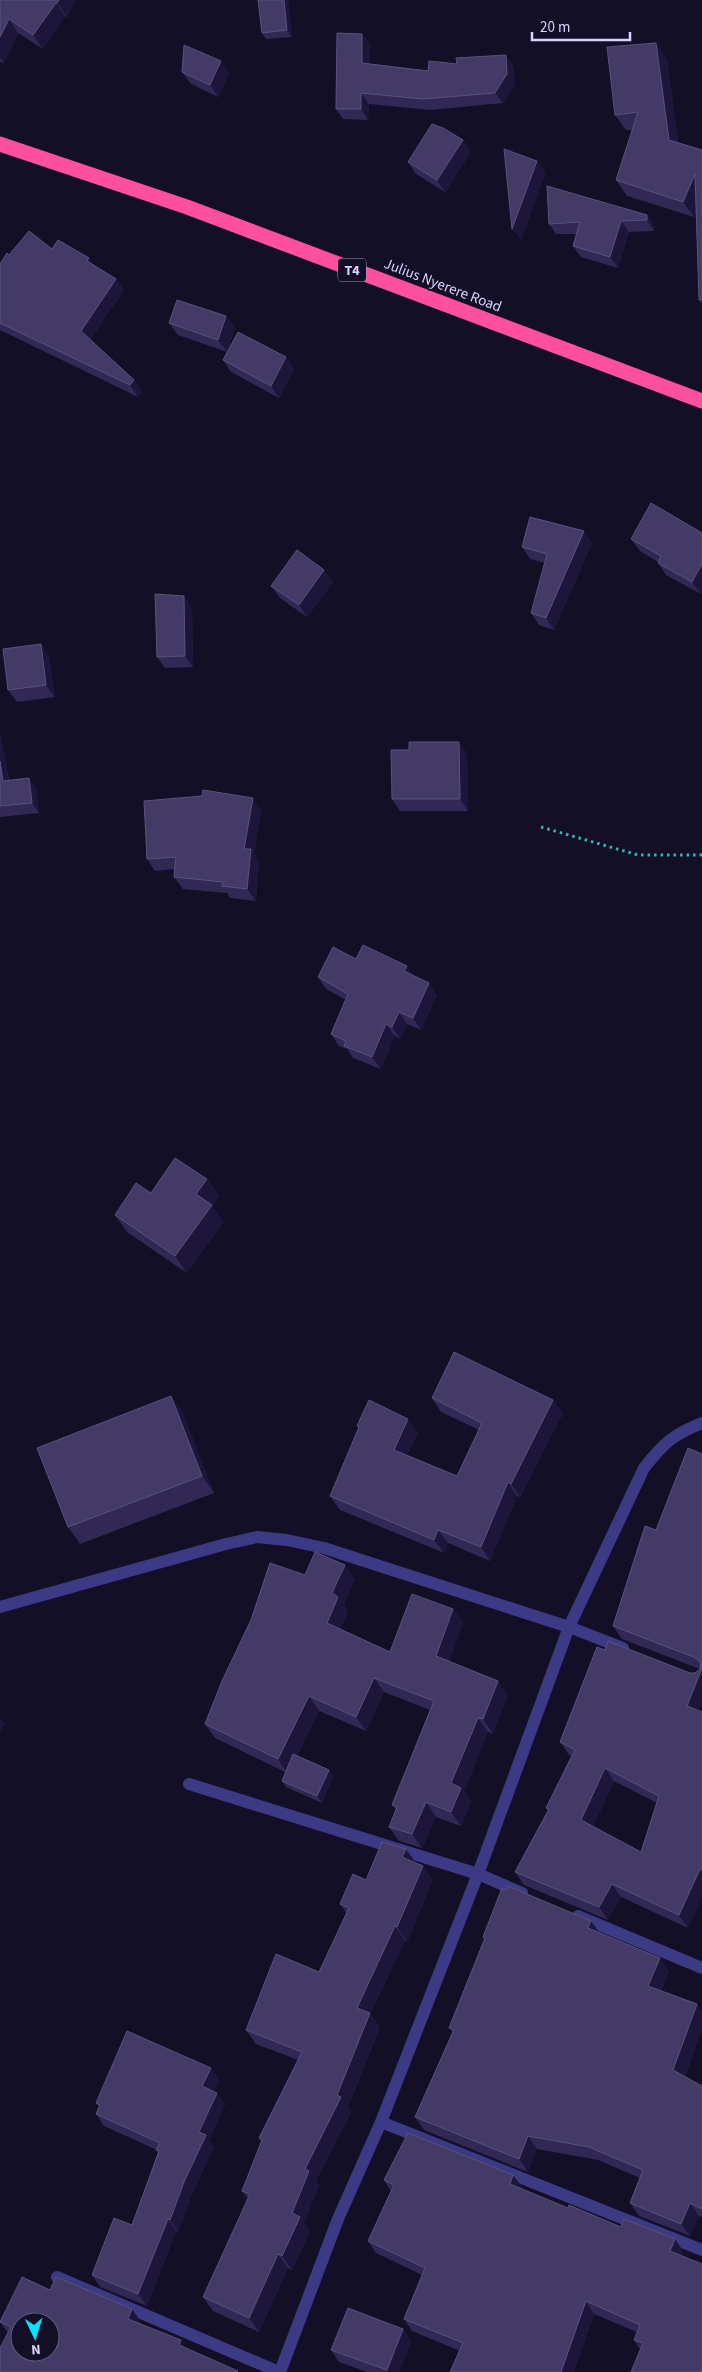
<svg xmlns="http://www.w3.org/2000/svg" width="702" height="2372" viewBox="0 0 702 2372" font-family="'Source Sans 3',sans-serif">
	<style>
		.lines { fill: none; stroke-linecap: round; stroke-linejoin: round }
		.path { stroke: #2fb8b0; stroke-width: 3; stroke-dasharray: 2.5 4; stroke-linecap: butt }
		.minor { stroke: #3d3a85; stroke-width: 12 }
		.highway { stroke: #ff4fa3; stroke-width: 15 }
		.wall { fill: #312854; fill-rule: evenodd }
		.shaded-wall { fill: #1d163a }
		.building { fill: #433a66; stroke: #5a527e; fill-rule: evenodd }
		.labels { text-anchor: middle; stroke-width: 4; stroke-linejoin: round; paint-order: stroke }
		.shield { fill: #130f26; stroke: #9e99be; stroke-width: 1 }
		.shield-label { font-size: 14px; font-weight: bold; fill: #d9d4ff }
		.street-label { font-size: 15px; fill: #d9d4ff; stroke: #130f26 }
	</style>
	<rect width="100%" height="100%" fill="#130f26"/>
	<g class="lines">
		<path class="path" d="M 541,827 L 638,855 L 702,855"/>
		<path class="minor" d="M 0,1607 L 226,1544 L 257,1537 L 287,1540 L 324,1548 L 569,1627 L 623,1648
			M 189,1784 L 478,1874 L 522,1893
			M 578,1916 L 702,1968
			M 381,2122 L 702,2250
			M 57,2277 L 279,2372
			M 280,2372 L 338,2219 L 381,2122 L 478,1874 L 569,1627 L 644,1468 C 664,1443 672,1435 702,1423"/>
		<path class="highway" d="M 0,144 L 187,207 L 702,401"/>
	</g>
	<path class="wall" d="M 0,0 L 75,0 L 67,17 L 65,16 L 43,49 L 18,33 L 4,63 L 0,62 Z
		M 288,0 L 292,37 L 266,39 L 262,33 Z
		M 362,34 L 370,44 L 369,64 L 428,71 L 457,64 L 513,65 L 515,85 L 503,103 L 430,110 L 369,104 L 368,120 L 343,119 L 336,109 Z
		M 667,59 L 678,143 L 702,150 L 702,304 L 699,300 L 696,212 L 694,217 L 627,196 L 616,180 L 633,130 L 626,130 L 615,115 Z
		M 182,72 L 229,73 L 218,97 L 191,84 Z
		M 463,140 L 471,152 L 445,192 L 416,174 L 408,162 Z
		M 647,215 L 655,226 L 654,231 L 629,232 L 618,268 L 581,257 L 573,246 L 577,234 L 556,234 L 549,224 Z
		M 52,249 L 94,265 L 116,279 L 124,290 L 90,340 L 134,380 L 142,392 L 138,397 L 0,330 L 0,264 L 9,255 Z
		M 226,316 L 235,328 L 227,352 L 178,335 L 169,323 Z
		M 286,357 L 294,369 L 279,398 L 231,372 L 223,360 Z
		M 651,503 L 701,594 L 666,575 L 658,563 L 658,562 L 640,551 L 631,539 Z
		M 592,543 L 554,630 L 539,625 L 531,613 L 545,563 L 530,559 L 522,547 Z
		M 333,582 L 307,617 L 280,598 L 271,586 Z
		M 192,608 L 193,667 L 165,668 L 157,657 Z
		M 41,644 L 49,656 L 55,697 L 17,702 L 8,690 Z
		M 0,733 L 9,780 L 36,788 L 39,813 L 0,817 Z
		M 459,742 L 467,754 L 468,811 L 400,811 L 392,799 L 409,750 Z
		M 261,810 L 254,853 L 259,861 L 256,901 L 230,898 L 227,893 L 183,889 L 174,877 L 175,869 L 155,871 L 147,859 Z
		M 356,959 L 407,966 L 413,976 L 437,995 L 421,1030 L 407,1024 L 400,1039 L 395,1036 L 381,1069 L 353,1058 L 347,1049 L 339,1046 L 331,1034 L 346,1000 L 326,989 L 318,977 Z
		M 207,1179 L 219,1196 L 212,1206 L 223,1222 L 187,1273 L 127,1232 L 115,1215 L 151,1193 Z
		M 171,1396 L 183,1413 L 214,1493 L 80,1544 L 68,1527 Z
		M 432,1398 L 553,1400 L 563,1413 L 520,1497 L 517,1496 L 490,1561 L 448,1543 L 444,1553 L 340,1510 L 330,1496 L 359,1429 L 357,1426 L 418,1433 L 407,1455 L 457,1476 L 479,1430 L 441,1412 Z
		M 702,1454 L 702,1703 L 699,1711 L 702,1712 L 702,1897 L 688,1928 L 621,1897 L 608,1920 L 524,1885 L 515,1872 L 548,1810 L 546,1808 L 571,1756 L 569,1755 L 560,1742 L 605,1650 L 690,1673 L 695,1673 L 700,1669 L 622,1639 L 613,1626 L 656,1530 ZM 614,1781 L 657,1803 L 641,1852 L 593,1826 Z
		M 305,1575 L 355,1579 L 344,1604 L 348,1611 L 340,1629 L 390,1652 L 453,1609 L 463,1623 L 449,1662 L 508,1695 L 493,1734 L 488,1732 L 464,1791 L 471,1802 L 461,1826 L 436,1817 L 422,1848 L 399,1841 L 389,1827 L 396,1810 L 392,1805 L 430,1710 L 384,1692 L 366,1731 L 319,1711 L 297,1756 L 329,1770 L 333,1776 L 322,1803 L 286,1787 L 282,1781 L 285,1772 L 215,1738 L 205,1724 Z
		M 416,1863 L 433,1880 L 407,1942 L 405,1941 L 370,2014 L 380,2027 L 348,2107 L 351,2112 L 316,2181 L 319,2185 L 304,2223 L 310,2231 L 292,2270 L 288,2268 L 259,2332 L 213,2311 L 203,2297 L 248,2199 L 242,2191 L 262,2142 L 259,2138 L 298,2060 L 256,2044 L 246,2030 L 319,1972 L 347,1914 L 340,1904 L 366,1880 Z
		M 591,1921 L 600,1933 L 669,1971 L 661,1991 L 697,2004 L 702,2011 L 702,2029 L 685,2076 L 702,2086 L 702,2217 L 699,2216 L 690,2236 L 639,2216 L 630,2203 L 640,2178 L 598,2160 L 537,2149 L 528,2172 L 424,2130 L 415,2117 L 452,2032 L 449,2028 L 484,1940 L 483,1937 Z
		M 219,2080 L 213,2092 L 225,2105 L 209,2140 L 214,2147 L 192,2194 L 178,2232 L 176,2231 L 147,2306 L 100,2287 L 92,2275 L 132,2225 L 158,2153 L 157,2150 L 104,2126 L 96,2114 L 99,2107 L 96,2103 Z
		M 384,2180 L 522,2187 L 521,2189 L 568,2208 L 621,2227 L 675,2239 L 683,2251 L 640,2349 L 634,2340 L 637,2332 L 594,2314 L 574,2372 L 450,2372 L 460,2351 L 412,2331 L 404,2319 L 422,2275 L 376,2253 L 368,2241 L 391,2191 Z
		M 50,2290 L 141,2322 L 140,2324 L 186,2349 L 8,2333 L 0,2322 Z
		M 403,2329 L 411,2341 L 399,2372 L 367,2372 L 339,2362 L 331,2350 Z"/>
	<path class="shaded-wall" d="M 59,0 L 75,0 L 67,17 L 57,3 Z
		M 284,0 L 288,0 L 292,37 L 287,30 Z
		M 56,3 L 65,16 L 43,49 L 33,35 Z
		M 9,19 L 18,33 L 4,63 L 0,58 L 0,37 Z
		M 362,34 L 370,44 L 369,74 L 362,63 Z
		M 656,43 L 667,59 L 680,156 L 669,140 Z
		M 506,55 L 513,65 L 515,85 L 503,103 L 495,93 Z
		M 221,61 L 229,73 L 218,97 L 210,85 Z
		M 361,93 L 369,104 L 368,120 L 361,109 Z
		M 463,140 L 471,152 L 445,192 L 437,180 Z
		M 537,161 L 546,173 L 521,241 L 512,229 Z
		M 695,174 L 702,198 L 694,217 L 683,202 Z
		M 647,215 L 655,226 L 654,231 L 647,220 Z
		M 621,221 L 629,232 L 618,268 L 610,257 Z
		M 89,258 L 97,270 L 87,261 Z
		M 116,279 L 124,290 L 89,342 L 81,331 Z
		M 226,316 L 235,328 L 227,352 L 218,340 Z
		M 286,357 L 294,369 L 279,398 L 271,386 Z
		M 134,380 L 142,392 L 138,397 L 130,385 Z
		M 584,531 L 592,543 L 554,630 L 546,618 Z
		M 702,564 L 702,592 L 701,594 L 692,582 Z
		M 324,570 L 333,582 L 307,617 L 299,605 Z
		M 184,596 L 192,608 L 193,667 L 185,656 Z
		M 41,644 L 49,656 L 55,697 L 46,685 Z
		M 0,733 L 1,734 L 10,791 L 3,781 L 0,761 Z
		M 459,742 L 467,754 L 468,811 L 460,799 Z
		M 29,778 L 36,788 L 39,813 L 32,803 Z
		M 253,798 L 261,810 L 254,853 L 259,861 L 256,901 L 247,889 L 244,849 Z
		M 407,966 L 415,978 L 404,971 Z
		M 429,983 L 437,995 L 421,1030 L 413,1018 Z
		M 399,1012 L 407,1024 L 400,1039 L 392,1027 Z
		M 386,1024 L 395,1036 L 381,1069 L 372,1057 Z
		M 207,1179 L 219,1196 L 212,1206 L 223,1222 L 187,1273 L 175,1256 L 196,1194 Z
		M 171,1396 L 183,1413 L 214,1493 L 202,1476 Z
		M 553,1400 L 563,1413 L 520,1497 L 511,1484 Z
		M 408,1419 L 418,1433 L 403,1463 L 394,1450 Z
		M 508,1482 L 517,1496 L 490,1561 L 481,1547 Z
		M 438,1530 L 448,1543 L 444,1553 L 434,1540 Z
		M 345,1565 L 355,1579 L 344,1604 L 348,1611 L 337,1637 L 327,1623 L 332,1593 Z
		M 453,1609 L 463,1623 L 446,1671 L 436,1656 Z
		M 702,1668 L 702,1703 L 696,1719 L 687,1706 Z
		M 374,1678 L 384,1692 L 366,1731 L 356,1717 Z
		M 498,1681 L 508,1695 L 493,1734 L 483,1719 Z
		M 309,1696 L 319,1711 L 288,1774 L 278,1759 Z
		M 0,1717 L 5,1724 L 0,1732 Z
		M 478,1718 L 488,1732 L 464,1791 L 471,1802 L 461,1826 L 451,1812 L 451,1783 Z
		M 605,1768 L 614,1781 L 590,1832 L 581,1820 Z
		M 329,1770 L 333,1776 L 322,1803 L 317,1796 Z
		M 426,1802 L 436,1817 L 422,1848 L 412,1834 Z
		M 406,1849 L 416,1863 L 402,1857 Z
		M 423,1866 L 433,1880 L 407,1942 L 397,1927 Z
		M 700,1869 L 702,1872 L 702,1897 L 688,1928 L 679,1915 Z
		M 612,1884 L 621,1897 L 608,1920 L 599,1907 Z
		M 591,1921 L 600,1934 L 588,1928 Z
		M 395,1926 L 405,1941 L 370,2014 L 380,2027 L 348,2107 L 351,2112 L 316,2181 L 319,2185 L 304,2223 L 310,2231 L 292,2270 L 282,2256 L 292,2213 L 305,2169 L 337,2095 L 357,2008 Z
		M 660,1958 L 669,1971 L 657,1999 L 648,1986 Z
		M 697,2004 L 702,2011 L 702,2029 L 682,2083 L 673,2070 Z
		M 211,2068 L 219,2080 L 210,2098 L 202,2086 Z
		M 217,2093 L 225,2105 L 209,2140 L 214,2147 L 192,2194 L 178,2232 L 170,2220 L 199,2132 Z
		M 528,2136 L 537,2149 L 528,2172 L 519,2159 Z
		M 513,2175 L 522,2187 L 518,2196 L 510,2184 Z
		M 690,2203 L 699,2216 L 690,2236 L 681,2224 Z
		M 168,2219 L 176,2231 L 147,2306 L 138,2294 Z
		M 675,2239 L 683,2251 L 678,2263 L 670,2251 Z
		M 278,2254 L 288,2268 L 259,2332 L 249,2318 Z
		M 586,2301 L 594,2314 L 574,2372 L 561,2372 Z
		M 132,2309 L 141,2322 L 137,2332 L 128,2319 Z
		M 403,2329 L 411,2341 L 399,2372 L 388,2372 L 387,2370 Z
		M 181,2340 L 190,2353 L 179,2345 Z"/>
	<path class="building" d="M 0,0 L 59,0 L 57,3 L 56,3 L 33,35 L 9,19 L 0,37 Z
		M 258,0 L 284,0 L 287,30 L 262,33 Z
		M 337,33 L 362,34 L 362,63 L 428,71 L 429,61 L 457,64 L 456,58 L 506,55 L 507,74 L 495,93 L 423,99 L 361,93 L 361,109 L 336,109 Z
		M 656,43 L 669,140 L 702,150 L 702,300 L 699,300 L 695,174 L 683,202 L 616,180 L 638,112 L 615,115 L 607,47 Z
		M 184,45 L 221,61 L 210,85 L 182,72 Z
		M 432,124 L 443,128 L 463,140 L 437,180 L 408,162 Z
		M 504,149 L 537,161 L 512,229 Z
		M 547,186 L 647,215 L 647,220 L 621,221 L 610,257 L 573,246 L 580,222 L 549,224 Z
		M 29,231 L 52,249 L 58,240 L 89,258 L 87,261 L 116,279 L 81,331 L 134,380 L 130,385 L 0,323 L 0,264 L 7,253 L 9,255 Z
		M 177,300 L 226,316 L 218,340 L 169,323 Z
		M 238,332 L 286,357 L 271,386 L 223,360 Z
		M 651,503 L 702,533 L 702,564 L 692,582 L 658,563 L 661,556 L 631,539 Z
		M 530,517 L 584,531 L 546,618 L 531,613 L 547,554 L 522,547 Z
		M 297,550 L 324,570 L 299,605 L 271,586 Z
		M 155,594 L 184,596 L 185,656 L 157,657 Z
		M 41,644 L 46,685 L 8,690 L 3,649 Z
		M 409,742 L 459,742 L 460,799 L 392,799 L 391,750 L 409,750 Z
		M 0,761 L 3,781 L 29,778 L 32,803 L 0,806 Z
		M 203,790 L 253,798 L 244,849 L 251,849 L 247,889 L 222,886 L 223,882 L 174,877 L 176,857 L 147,859 L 144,801 L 202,796 Z
		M 363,945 L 407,966 L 404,971 L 429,983 L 413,1018 L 399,1012 L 392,1027 L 386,1024 L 372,1057 L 344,1046 L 346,1041 L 331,1034 L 348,994 L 318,977 L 333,947 L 356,959 Z
		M 175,1158 L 207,1179 L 196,1194 L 212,1205 L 175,1256 L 115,1215 L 136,1183 L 151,1193 Z
		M 454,1352 L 553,1400 L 511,1484 L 508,1482 L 481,1547 L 438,1530 L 434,1540 L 330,1496 L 359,1427 L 357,1426 L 369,1400 L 408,1419 L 394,1450 L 457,1476 L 482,1423 L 432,1398 Z
		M 171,1396 L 202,1476 L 68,1527 L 37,1448 Z
		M 688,1448 L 702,1454 L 702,1668 L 687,1706 L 702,1712 L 702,1870 L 700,1869 L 679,1915 L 612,1884 L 599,1907 L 515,1872 L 549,1809 L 546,1808 L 575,1750 L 560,1742 L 597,1647 L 605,1650 L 608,1641 L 690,1673 L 695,1673 L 700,1669 L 701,1663 L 696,1658 L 613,1626 L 645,1526 L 656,1530 ZM 605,1768 L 659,1796 L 641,1852 L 581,1820 Z
		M 315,1552 L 345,1565 L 332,1593 L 338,1597 L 327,1623 L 390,1652 L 412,1594 L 453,1609 L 436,1656 L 498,1681 L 483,1719 L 478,1718 L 451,1783 L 461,1788 L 451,1812 L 426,1802 L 412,1834 L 389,1827 L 397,1807 L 392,1805 L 434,1701 L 374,1678 L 356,1717 L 309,1696 L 278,1759 L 205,1724 L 222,1681 L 251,1620 L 270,1563 L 305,1575 Z
		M 293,1754 L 329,1770 L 317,1796 L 282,1781 Z
		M 382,1842 L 406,1849 L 402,1857 L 423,1866 L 397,1927 L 395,1926 L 357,2008 L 370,2013 L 337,2095 L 341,2097 L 305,2169 L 309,2171 L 292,2213 L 300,2217 L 282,2256 L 278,2254 L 249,2318 L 203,2297 L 250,2194 L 242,2191 L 262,2140 L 259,2138 L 302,2052 L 246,2030 L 276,1954 L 319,1972 L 349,1908 L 340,1904 L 353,1874 L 366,1880 Z
		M 508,1886 L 591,1921 L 588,1928 L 660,1958 L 648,1986 L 697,2004 L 673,2070 L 702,2086 L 702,2209 L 690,2203 L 681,2224 L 630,2203 L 643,2170 L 589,2147 L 528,2136 L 519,2159 L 415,2117 L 454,2030 L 449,2028 L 485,1938 L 483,1937 L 502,1888 L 506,1890 Z
		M 127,2031 L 211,2068 L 202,2086 L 217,2093 L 199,2132 L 206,2135 L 184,2182 L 170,2220 L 168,2219 L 138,2294 L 92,2275 L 114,2218 L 132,2225 L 159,2151 L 156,2150 L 160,2143 L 96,2114 L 100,2105 L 96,2103 Z
		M 408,2133 L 513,2175 L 510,2184 L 568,2208 L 569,2205 L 621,2227 L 624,2219 L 675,2239 L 670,2251 L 702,2264 L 702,2372 L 631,2372 L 643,2343 L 634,2340 L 640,2325 L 586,2301 L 561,2372 L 450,2372 L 463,2343 L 404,2319 L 425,2268 L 368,2241 L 394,2185 L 384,2180 Z
		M 22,2277 L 50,2290 L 56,2277 L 132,2309 L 128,2319 L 181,2340 L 179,2345 L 238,2371 L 237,2372 L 0,2372 L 0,2348 L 11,2327 L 0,2322 ZM 20,2322 L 50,2322 L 50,2352 L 20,2352 Z
		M 348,2308 L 403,2329 L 387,2370 L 331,2350 Z"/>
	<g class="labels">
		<rect class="shield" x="338" y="258.5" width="28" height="23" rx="4"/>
		<g class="shield-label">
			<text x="352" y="275">T4</text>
		</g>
		<g class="street-label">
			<text transform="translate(443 285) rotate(21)" y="5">Julius Nyerere Road</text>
		</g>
	</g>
	<g transform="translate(35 2337) rotate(176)"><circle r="24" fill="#130f26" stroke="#625e7d"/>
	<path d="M0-4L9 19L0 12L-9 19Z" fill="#00e5ff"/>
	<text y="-8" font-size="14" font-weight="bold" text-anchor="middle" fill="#d9d4ff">N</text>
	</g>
	<path d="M532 32v8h98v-8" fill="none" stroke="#d9d4ff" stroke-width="2.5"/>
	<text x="540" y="32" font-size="15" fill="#d9d4ff" stroke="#130f26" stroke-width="4" paint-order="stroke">20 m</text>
</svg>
